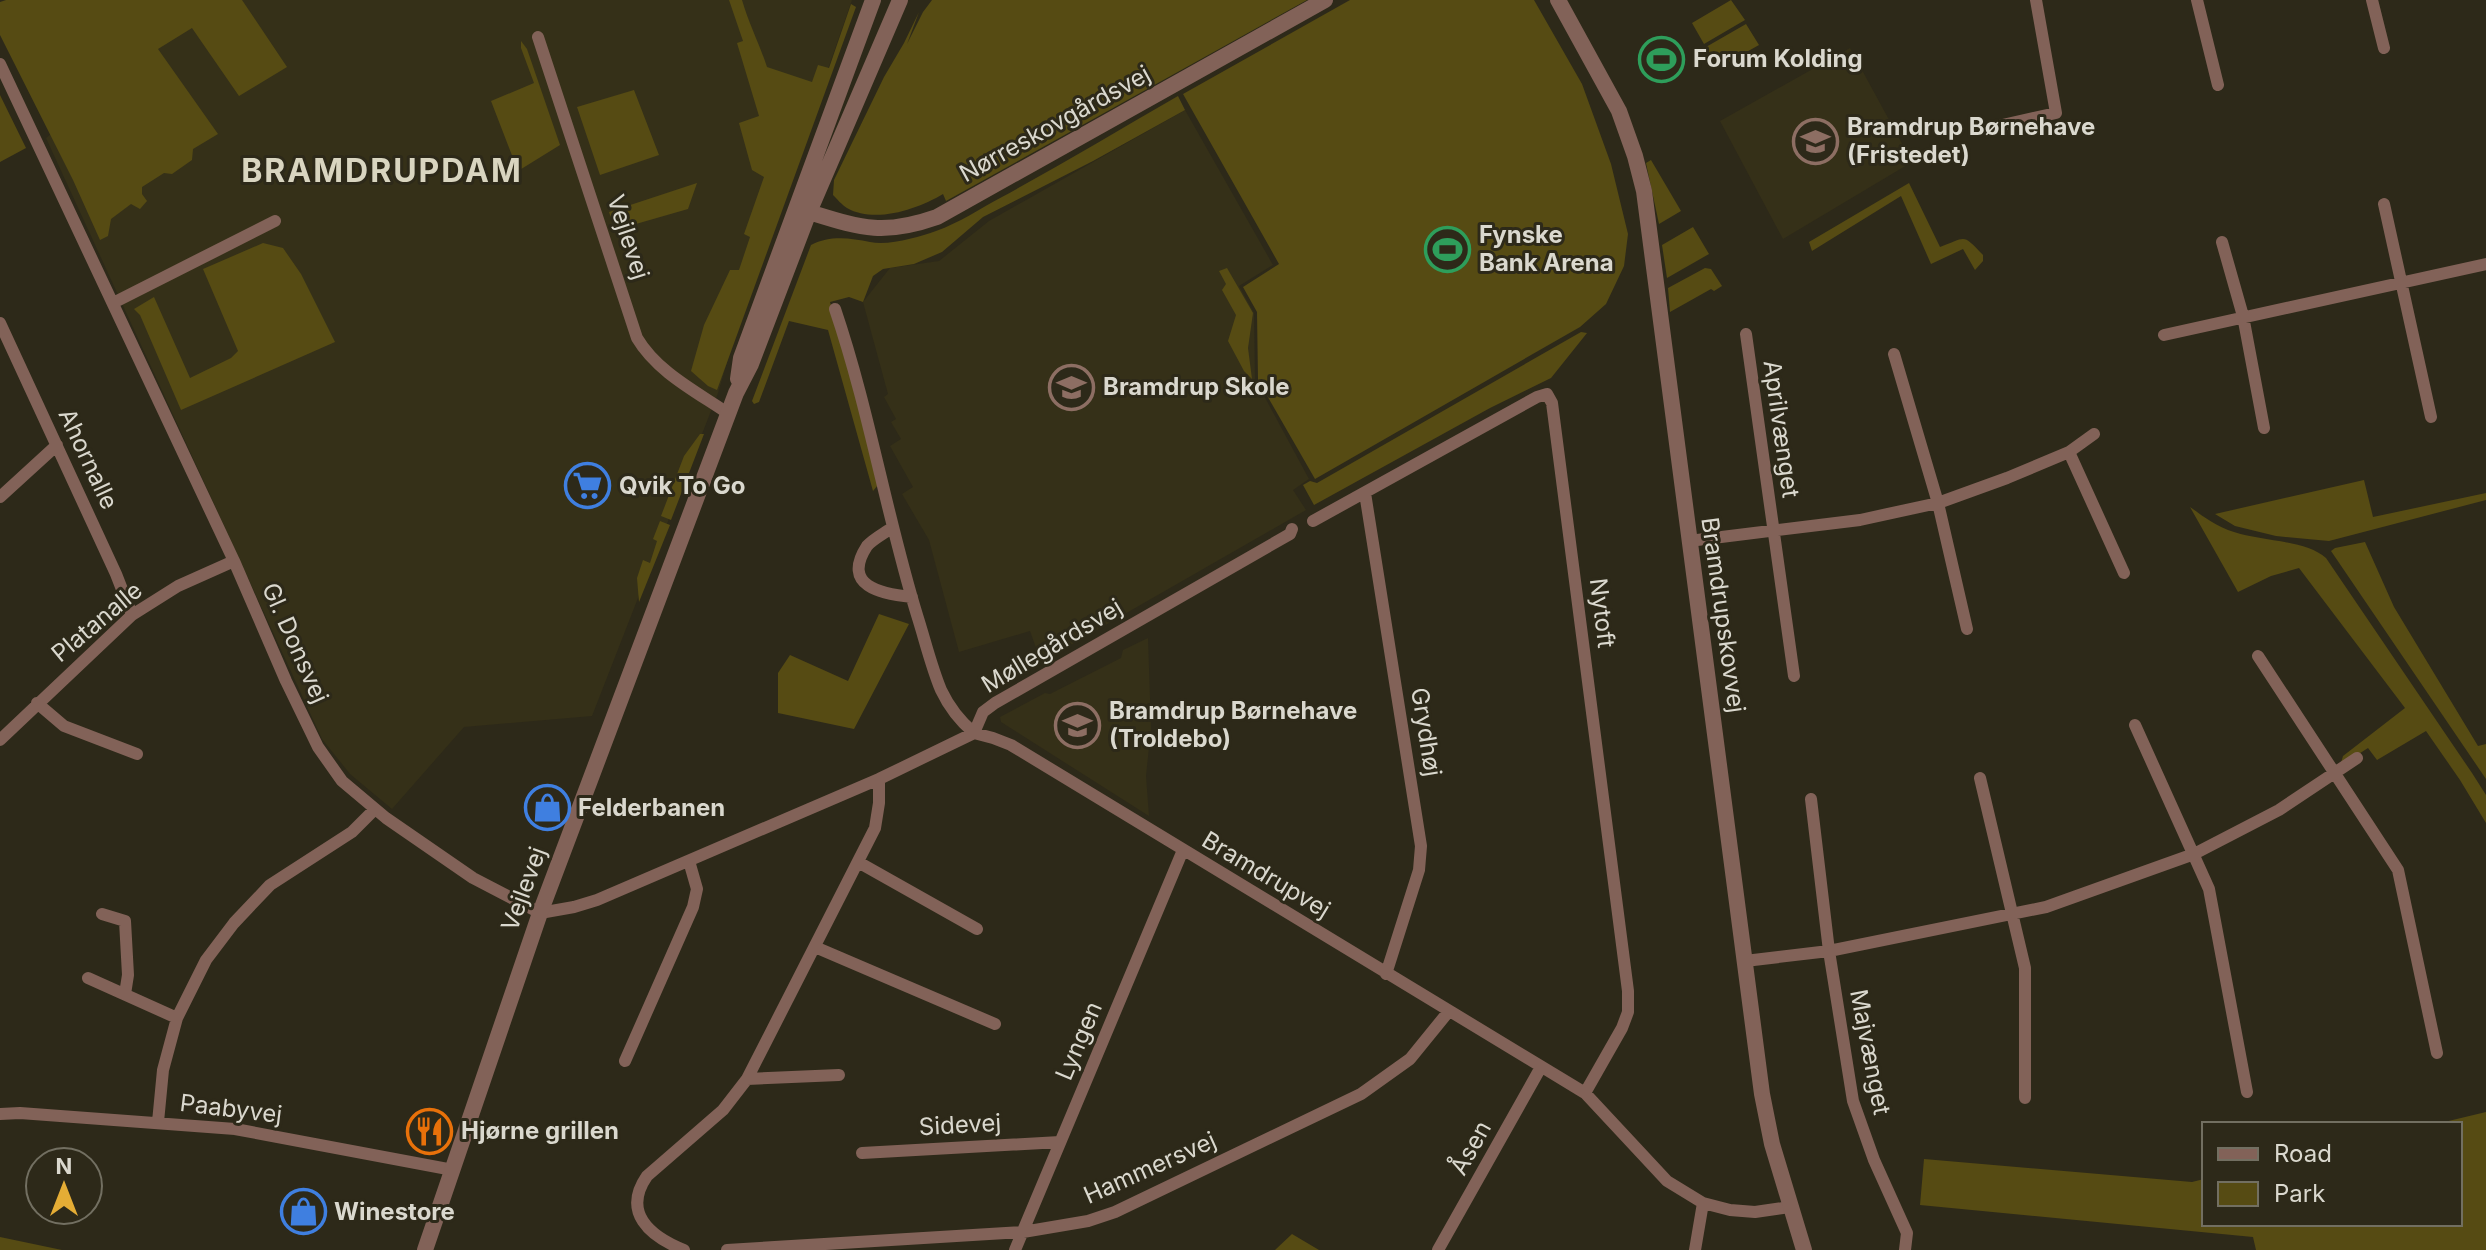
<svg xmlns="http://www.w3.org/2000/svg" width="2486" height="1250" viewBox="0 0 2486 1250" font-family="Inter,sans-serif">
	<style>
		.built { fill: #353018 }
		.green { fill: #564b13 }
		.lines { fill: none; stroke-linecap: round; stroke-linejoin: round }
		.minor { stroke: #826258; stroke-width: 12 }
		.tertiary { stroke: #826258; stroke-width: 16 }
		.labels { text-anchor: middle; stroke-width: 6; stroke-linejoin: round; paint-order: stroke }
		.poi-label { font-size: 24px; font-weight: bold; fill: #dad8ce; stroke: #2d2919; text-anchor: start }
		.street-label { font-size: 24px; fill: #dad8ce; stroke: #2d2919 }
		.district-label { font-size: 32px; font-weight: bold; letter-spacing: 2px; fill: #d9d5c0; stroke: #2d2919 }
	</style>
	<rect width="100%" height="100%" fill="#2d2919"/>
	<path class="built" d="M 240,0 L 852,0 L 733,342 L 718,393 L 592,716 L 464,727 L 392,809 L 350,774 L 322,739 L 46,138 L 165,43 Z
		M 1850,48 L 1912,162 L 1783,239 L 1720,121 Z
		M 1185,110 L 1273,265 L 1239,286 L 1254,313 L 1255,379 L 1309,479 L 1293,490 L 1306,510 L 1041,662 L 1030,631 L 959,652 L 929,540 L 902,494 L 913,487 L 890,446 L 901,439 L 891,422 L 896,419 L 884,397 L 888,394 L 863,302 L 890,268 L 939,261 L 989,221 Z
		M 1148,638 L 1151,728 L 1146,776 L 1149,816 L 1001,722 L 1000,717 L 1045,693 L 1050,694 L 1121,658 L 1123,650 Z"/>
	<path class="green" d="M 6,0 L 242,0 L 287,67 L 239,96 L 192,28 L 158,49 L 218,134 L 193,149 L 192,160 L 172,174 L 164,173 L 142,187 L 142,194 L 147,201 L 140,209 L 131,204 L 111,219 L 108,236 L 100,240 L 73,180 L 0,35 L 0,2 Z
		M 729,0 L 742,0 C 749,24 759,43 767,67 L 812,82 L 818,65 L 829,68 L 851,4 L 856,7 L 717,390 L 708,386 L 691,371 L 704,325 L 730,270 L 739,270 L 750,237 L 744,234 L 764,177 L 752,170 L 739,123 L 759,116 L 737,43 L 743,41 Z
		M 932,0 L 1307,0 L 946,201 L 943,194 C 918,209 875,224 847,208 C 842,205 837,199 833,195 L 834,180 L 884,77 L 904,43 L 919,12 L 907,44 L 923,12 Z
		M 1350,0 L 1534,0 L 1582,84 L 1611,164 L 1628,234 L 1624,266 L 1606,304 L 1580,327 L 1315,479 L 1258,380 L 1257,312 L 1243,287 L 1279,264 L 1183,94 Z
		M 1731,0 L 1745,20 L 1704,44 L 1692,23 Z
		M 1746,24 L 1759,45 L 1718,68 L 1706,47 Z
		M 521,41 L 527,49 L 560,145 L 518,171 L 491,101 L 534,83 L 521,48 Z
		M 634,90 L 659,155 L 600,175 L 577,107 Z
		M 0,95 L 26,148 L 0,162 Z
		M 1178,96 L 1185,110 L 1093,161 L 983,217 L 942,252 L 914,264 L 883,269 L 873,276 L 863,302 L 849,297 L 830,302 L 849,364 L 878,485 L 873,491 L 828,330 L 789,321 L 759,402 L 754,404 L 752,401 L 811,245 C 830,235 850,238 870,242 C 889,246 919,237 936,231 C 959,223 981,208 1002,197 C 1061,165 1119,130 1178,96 Z
		M 1651,160 L 1681,211 L 1659,224 L 1646,163 Z
		M 697,183 L 688,209 L 615,230 L 609,212 Z
		M 1909,183 L 1940,247 C 1967,237 1962,233 1983,255 L 1983,261 L 1975,270 L 1963,249 L 1931,264 L 1901,196 L 1812,251 L 1809,242 Z
		M 1693,227 L 1709,254 L 1667,278 L 1662,245 Z
		M 263,243 L 283,248 L 301,274 L 335,342 L 181,410 L 140,315 L 134,309 L 154,297 L 190,378 L 231,358 L 238,351 L 203,269 Z
		M 1227,268 L 1253,313 L 1248,348 L 1252,379 L 1244,371 L 1228,341 L 1236,315 L 1222,290 L 1226,284 L 1219,271 Z
		M 1705,268 L 1711,269 L 1722,286 L 1714,291 L 1711,289 L 1670,312 L 1668,288 Z
		M 1581,332 L 1587,333 L 1551,378 L 1490,408 L 1314,505 L 1303,485 L 1310,481 L 1317,483 Z
		M 700,434 L 704,434 L 671,520 L 661,516 L 684,456 Z
		M 2364,480 L 2373,517 L 2486,493 L 2486,500 L 2329,541 L 2276,536 L 2235,526 L 2215,514 Z
		M 2190,507 C 2204,517 2217,527 2234,532 C 2260,541 2306,540 2326,558 L 2472,773 L 2486,795 L 2486,823 L 2460,780 L 2426,731 L 2377,760 L 2368,748 L 2340,766 L 2343,756 L 2405,708 L 2299,568 L 2271,576 L 2238,592 Z
		M 660,521 L 670,525 L 639,602 L 637,578 L 643,560 L 650,563 L 657,541 L 653,539 Z
		M 2365,542 L 2394,607 L 2478,746 L 2486,744 L 2486,779 L 2331,551 L 2335,548 Z
		M 879,614 L 909,624 L 854,729 L 778,713 L 778,673 L 790,655 L 848,681 Z
		M 2486,1112 L 2486,1250 L 2256,1250 L 2253,1237 L 1920,1205 L 1924,1159 L 2192,1182 L 2204,1179 L 2204,1224 L 2460,1224 L 2460,1124 L 2436,1124 Z
		M 1292,1234 L 1319,1250 L 1275,1250 Z
		M 0,1237 L 62,1250 L 0,1250 Z"/>
	<g class="lines">
		<path class="minor" d="M 2197,0 L 2218,85
			M 2372,0 L 2384,48
			M 538,37 L 637,338 C 657,372 697,392 729,414
			M 0,64 L 234,561 L 286,681 L 318,747 L 342,781 L 386,818 L 473,878 L 540,913 L 574,907 L 597,900 L 879,779 L 974,733 L 993,738 L 1011,745 L 1585,1093 L 1667,1181 L 1703,1203 L 1730,1210 L 1755,1212 L 1790,1207
			M 1998,126 L 2056,113 L 2036,0
			M 2384,204 L 2431,417
			M 2222,242 L 2243,316 L 2264,428
			M 113,303 L 275,221
			M 835,309 C 869,409 886,514 917,615 C 925,640 931,666 941,690 C 949,707 960,721 974,733 L 983,712 L 995,703 L 1290,534 L 1292,529
			M 0,323 L 116,574 L 132,615
			M 1746,334 L 1794,676
			M 2164,335 L 2486,264
			M 1894,354 L 1938,503 L 1967,629
			M 2069,452 L 2124,573
			M 1365,493 L 1421,846 L 1419,870 L 1386,974
			M 0,497 L 57,445
			M 1313,521 L 1537,397 L 1547,394 L 1552,403 L 1628,991 L 1628,1012 L 1622,1028 L 1585,1093
			M 893,527 C 885,533 873,539 867,546 C 841,586 881,594 912,597
			M 1689,541 L 1860,520 L 1938,503 L 2007,478 L 2069,452 L 2094,434
			M 2258,656 L 2398,870 L 2437,1053
			M 37,703 L 64,726 L 137,754
			M 2135,725 L 2209,889 L 2247,1092
			M 0,740 L 132,615 L 178,586 L 234,561
			M 1980,778 L 2025,968 L 2025,1098
			M 1811,799 L 1829,951 L 1853,1101 L 1874,1160 L 1907,1233 L 1905,1250
			M 858,862 L 977,929
			M 102,914 L 125,921 L 128,975 L 125,994
			M 815,947 L 995,1024
			M 1745,961 L 1829,951 L 2046,907 L 2194,854 L 2279,810 L 2357,758
			M 88,978 L 177,1018
			M 625,1061 L 693,907 L 697,889 L 689,861
			M 747,1079 L 839,1075
			M 0,1114 L 20,1113 L 235,1129 L 453,1170
			M 158,1122 L 163,1070 L 177,1018 L 206,960 L 234,923 L 270,885 L 352,832 L 375,809
			M 862,1153 L 1060,1142
			M 684,1250 C 649,1236 622,1212 647,1176 L 723,1110 L 747,1079 L 875,828 L 879,803 L 879,779
			M 727,1250 L 1023,1232 L 1088,1221 L 1115,1212 L 1361,1094 L 1410,1059 L 1449,1011
			M 1015,1250 L 1183,850
			M 1438,1250 L 1541,1067
			M 1695,1250 L 1703,1203"/>
		<path class="tertiary" d="M 1558,0 L 1619,111 L 1635,156 L 1644,191 L 1762,1094 L 1772,1144 L 1804,1250
			M 809,212 C 861,228 883,236 937,217 L 1325,0
			M 738,379 L 741,358 L 873,0
			M 425,1250 L 540,913 L 736,393 L 751,364 L 809,212 L 900,0"/>
	</g>
	<defs>
		<symbol id="stadium-ring" viewBox="-11 -11 22 22"><circle r="9.5" fill="#2d2919" stroke="#2e9e5b" stroke-width="1.5"/><path d="M0-5a6.5 5 0 1 0 0 10a6.5 5 0 1 0 0-10ZM-3.5-1.8h7v3.6h-7Z" fill="#2e9e5b"/></symbol>
		<symbol id="school-ring" viewBox="-11 -11 22 22"><circle r="9.5" fill="#2d2919" stroke="#8d6e63" stroke-width="1.5"/><path d="M0-5L7-2L0 1L-7-2ZM-4 1L0 2.5L4 1V4Q0 6-4 4Z" fill="#8d6e63"/></symbol>
		<symbol id="supermarket-ring" viewBox="-11 -11 22 22"><circle r="9.5" fill="#2d2919" stroke="#3f7fe0" stroke-width="1.5"/><path d="M-6-5.5h2.5l.6 2H6L4.5 2H-2.5L-4.4-4H-6ZM-1.5 3.2a1.3 1.3 0 1 0 .1 0ZM3 3.2a1.3 1.3 0 1 0 .1 0Z" fill="#3f7fe0"/></symbol>
		<symbol id="shop-ring" viewBox="-11 -11 22 22"><circle r="9.5" fill="#2d2919" stroke="#3f7fe0" stroke-width="1.5"/><path d="M-5-2.5h2.3a2.7 3.5 0 0 1 5.4 0H5L5.5 6h-11ZM-1.5-2.5h3a1.5 2.3 0 0 0-3 0Z" fill="#3f7fe0"/></symbol>
		<symbol id="restaurant-ring" viewBox="-11 -11 22 22"><circle r="9.5" fill="#2d2919" stroke="#e8710a" stroke-width="1.5"/><path d="M-5-6h1v4h1v-4h1v4h1v-4h1v5L-1.5 .5V6h-2V.5L-5-1ZM5-6V6H3V1.5H1.5Q1.5-4 5-6Z" fill="#e8710a"/></symbol>
	</defs>
	<g fill-rule="evenodd">
		<use href="#stadium-ring" x="1636" y="34" width="51" height="51"/>
		<use href="#school-ring" x="1790" y="116" width="51" height="51"/>
		<use href="#stadium-ring" x="1422" y="224" width="51" height="51"/>
		<use href="#school-ring" x="1046" y="362" width="51" height="51"/>
		<use href="#supermarket-ring" x="562" y="460" width="51" height="51"/>
		<use href="#school-ring" x="1052" y="700" width="51" height="51"/>
		<use href="#shop-ring" x="522" y="782" width="51" height="51"/>
		<use href="#restaurant-ring" x="404" y="1106" width="51" height="51"/>
		<use href="#shop-ring" x="278" y="1186" width="51" height="51"/>
	</g>
	<g class="labels">
		<g class="poi-label">
			<text x="1693" y="67">Forum Kolding</text>
			<text x="1847" y="135">Bramdrup Børnehave<tspan x="1847" dy="28">(Fristedet)</tspan></text>
			<text x="1479" y="243">Fynske<tspan x="1479" dy="28">Bank Arena</tspan></text>
			<text x="1103" y="395">Bramdrup Skole</text>
			<text x="619" y="494">Qvik To Go</text>
			<text x="1109" y="719">Bramdrup Børnehave<tspan x="1109" dy="28">(Troldebo)</tspan></text>
			<text x="578" y="816">Felderbanen</text>
			<text x="461" y="1139">Hjørne grillen</text>
			<text x="334" y="1220">Winestore</text>
		</g>
		<g class="street-label">
			<text transform="translate(1055 124) rotate(-29)" y="8">Nørreskovgårdsvej</text>
			<text transform="translate(628 237) rotate(72)" y="8">Vejlevej</text>
			<text transform="translate(1781 429) rotate(82)" y="8">Aprilvænget</text>
			<text transform="translate(88 459) rotate(65)" y="8">Ahornalle</text>
			<text transform="translate(1602 613) rotate(83)" y="8">Nytoft</text>
			<text transform="translate(1723 615) rotate(82)" y="8">Bramdrupskovvej</text>
			<text transform="translate(97 622) rotate(-40)" y="8">Platanalle</text>
			<text transform="translate(295 643) rotate(66)" y="8">Gl. Donsvej</text>
			<text transform="translate(1052 646) rotate(-31)" y="8">Møllegårdsvej</text>
			<text transform="translate(1426 732) rotate(81)" y="8">Grydhøj</text>
			<text transform="translate(1266 875) rotate(31)" y="8">Bramdrupvej</text>
			<text transform="translate(524 889) rotate(-70)" y="8">Vejlevej</text>
			<text transform="translate(1079 1041) rotate(-67)" y="8">Lyngen</text>
			<text transform="translate(1870 1052) rotate(79)" y="8">Majvænget</text>
			<text transform="translate(231 1109) rotate(7)" y="8">Paabyvej</text>
			<text transform="translate(960 1125) rotate(-3)" y="8">Sidevej</text>
			<text transform="translate(1471 1148) rotate(-61)" y="8">Åsen</text>
			<text transform="translate(1150 1168) rotate(-24)" y="8">Hammersvej</text>
		</g>
		<g class="district-label">
			<text x="382" y="182">BRAMDRUPDAM</text>
		</g>
	</g>
	<rect x="2202" y="1122" width="260" height="104" fill="#2d2919" stroke="#726f61" stroke-width="2"/>
	<rect x="2218" y="1148" width="40" height="12" fill="#826258" stroke="#726f61" stroke-width="2"/>
	<text x="2274" y="1162" font-size="24" fill="#dad8ce">Road</text>
	<rect x="2218" y="1182" width="40" height="24" fill="#564b13" stroke="#726f61" stroke-width="2"/>
	<text x="2274" y="1202" font-size="24" fill="#dad8ce">Park</text>
	<g transform="translate(64 1186)"><circle r="38" fill="#2d2919" stroke="#726f61" stroke-width="2"/>
	<path d="M0-6L14 30L0 20L-14 30Z" fill="#e5ad35"/>
	<text y="-12" font-size="22" font-weight="bold" text-anchor="middle" fill="#dad8ce">N</text>
	</g>
</svg>
